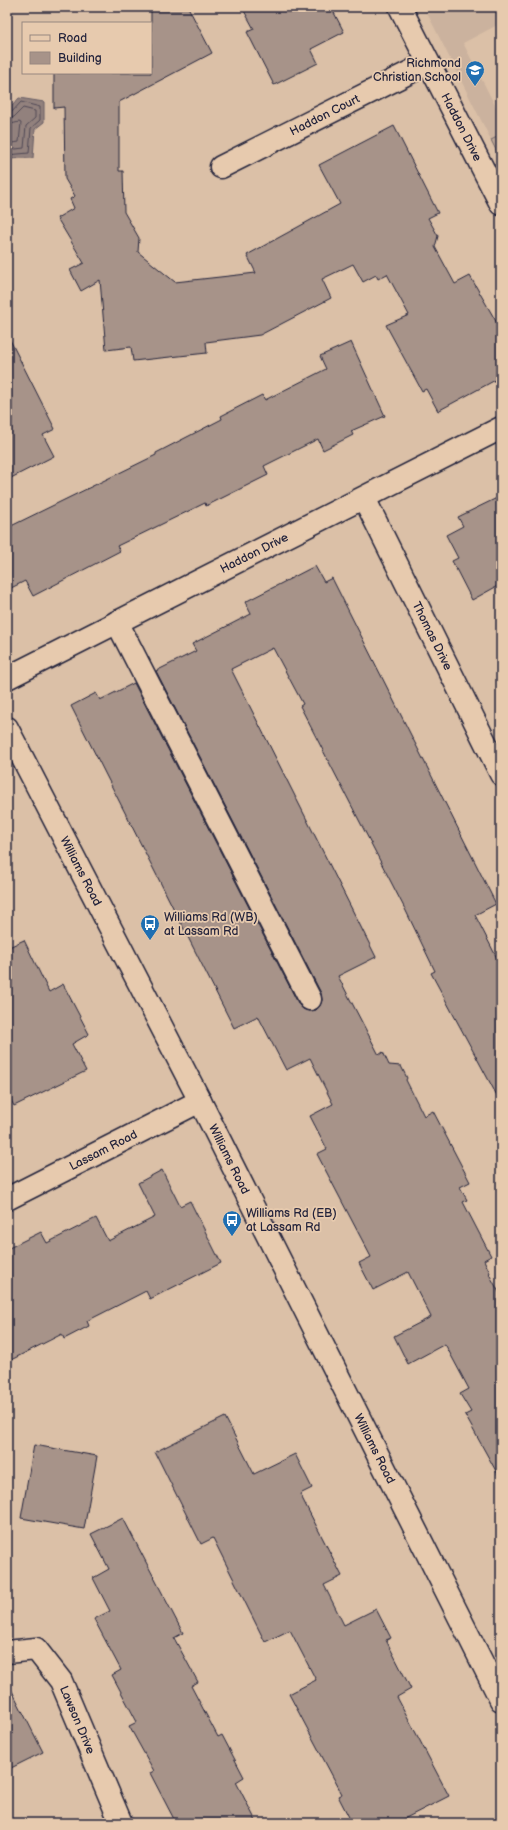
<svg xmlns="http://www.w3.org/2000/svg" width="508" height="1830" viewBox="0 0 508 1830" font-family="'Balsamiq Sans',sans-serif">
	<style>
		.built { fill: #cbb29e }
		.green { fill: #bca695; stroke: #6f6468 }
		.water { fill: #92817d; stroke: #655b63 }
		.lines { fill: none; stroke-linecap: round; stroke-linejoin: round }
		.shore { stroke: #4f4855; stroke-width: 1 }
		.building { fill: #a79389; stroke: #22223b }
		.minor-casing { stroke: #22223b; stroke-width: 25 }
		.minor { stroke: #e7caae; stroke-width: 22 }
		.labels { text-anchor: middle; stroke-width: 3.5; stroke-linejoin: round; paint-order: stroke }
		.poi-label { font-size: 12px; fill: #22223b; stroke: #e7caae; text-anchor: start }
		.street-label { font-size: 12px; fill: #22223b; stroke: #e7caae }
	</style>
	<rect width="100%" height="100%" fill="#dbc0a7"/>
	<filter id="ink" filterUnits="userSpaceOnUse"><feTurbulence type="fractalNoise" baseFrequency=".025" numOctaves="2"/><feDisplacementMap in="SourceGraphic" scale="8" xChannelSelector="R" yChannelSelector="G"/><feConvolveMatrix kernelMatrix="1 2 1 2 8 2 1 2 1" color-interpolation-filters="sRGB"/></filter>
	<g filter="url(#ink)">
		<path class="built" d="M 424,7 L 501,7 L 501,23 L 463,43 L 501,117 L 501,135 L 491,140 Z"/>
		<path class="green" d="M 501,135 L 501,160 L 491,140 Z"/>
		<path class="water" d="M 19,98 L 44,102 L 44,122 L 35,129 L 33,158 L 7,159 L 7,112 Z"/>
		<g class="lines">
			<path class="shore" d="M 7,114 L 11,113 L 21,102 L 40,107 L 40,120 L 31,128 L 29,153 L 7,155
				M 7,119 L 14,117 L 23,108 L 35,111 L 35,118 L 26,126 L 24,148 L 7,150
				M 7,125 L 19,122 L 21,123 L 19,142 L 7,144"/>
		</g>
		<path class="building" d="M 151,7 L 188,7 L 212,53 L 119,102 L 119,171 L 123,171 L 124,212 L 139,238 L 138,252 L 175,282 L 256,273 L 247,255 L 340,204 L 319,165 L 394,126 L 438,213 L 428,218 L 438,236 L 435,247 L 455,284 L 470,276 L 501,330 L 501,377 L 438,411 L 426,389 L 422,391 L 386,325 L 409,315 L 387,274 L 378,279 L 376,275 L 363,282 L 353,264 L 322,279 L 331,298 L 260,335 L 206,342 L 207,353 L 133,361 L 131,347 L 106,350 L 100,280 L 81,291 L 70,270 L 84,263 L 57,218 L 74,208 L 70,199 L 75,196 L 65,179 L 64,107 L 54,108 L 54,73 L 151,73 Z
			M 242,7 L 331,7 L 344,32 L 311,49 L 318,63 L 274,85 L 247,32 L 254,29 Z
			M 7,334 L 55,429 L 43,435 L 54,456 L 7,480 Z
			M 351,342 L 385,416 L 351,431 L 353,435 L 323,450 L 318,439 L 264,466 L 268,475 L 206,506 L 205,503 L 117,546 L 120,551 L 33,596 L 25,581 L 7,590 L 7,528 L 156,455 L 156,453 L 222,419 L 221,416 L 262,395 L 265,400 L 326,369 L 320,356 Z
			M 501,496 L 501,584 L 472,600 L 452,561 L 458,558 L 446,535 L 463,526 L 458,517 Z
			M 315,566 L 324,582 L 332,578 L 496,904 L 475,915 L 501,966 L 501,1103 L 431,973 L 435,971 L 406,911 L 300,706 L 303,704 L 273,648 L 231,669 L 376,957 L 338,976 L 379,1055 L 383,1052 L 389,1065 L 401,1066 L 407,1078 L 406,1080 L 424,1116 L 433,1111 L 470,1182 L 460,1187 L 467,1200 L 463,1202 L 491,1256 L 484,1260 L 490,1273 L 489,1274 L 501,1296 L 501,1480 L 465,1415 L 471,1412 L 460,1394 L 469,1389 L 445,1344 L 408,1364 L 394,1336 L 431,1317 L 408,1272 L 373,1290 L 359,1263 L 371,1257 L 317,1154 L 327,1149 L 310,1116 L 333,1104 L 310,1058 L 286,1070 L 258,1016 L 234,1028 L 71,706 L 96,693 L 100,700 L 134,683 L 299,1005 L 303,1009 L 309,1011 L 316,1010 L 320,1006 L 322,1000 L 321,993 L 156,671 L 196,651 L 192,644 L 251,614 L 245,602 Z
			M 24,940 L 49,992 L 63,984 L 89,1034 L 72,1044 L 86,1071 L 14,1106 L 7,1092 L 7,948 Z
			M 162,1170 L 180,1206 L 190,1201 L 221,1263 L 150,1299 L 146,1291 L 87,1321 L 89,1326 L 64,1339 L 62,1334 L 7,1362 L 7,1249 L 41,1232 L 47,1243 L 96,1218 L 108,1241 L 155,1217 L 138,1183 Z
			M 225,1417 L 254,1474 L 295,1454 L 312,1488 L 300,1494 L 342,1576 L 324,1585 L 344,1625 L 376,1609 L 391,1638 L 386,1640 L 411,1689 L 397,1697 L 449,1796 L 396,1823 L 352,1823 L 338,1796 L 342,1794 L 289,1694 L 316,1680 L 290,1630 L 265,1642 L 213,1538 L 201,1544 L 155,1452 Z
			M 34,1445 L 97,1456 L 84,1529 L 21,1518 Z
			M 123,1518 L 183,1633 L 174,1638 L 198,1682 L 191,1686 L 218,1737 L 222,1735 L 244,1777 L 236,1782 L 257,1823 L 176,1823 L 150,1773 L 154,1771 L 129,1726 L 137,1722 L 112,1675 L 121,1670 L 94,1619 L 110,1611 L 93,1578 L 109,1569 L 91,1534 Z
			M 7,1681 L 43,1752 L 7,1770 Z"/>
		<g class="lines">
			<defs>
				<g id="minor">
					<path id="s1" d="M 400,7 L 501,204"/>
					<path id="s2" d="M 221,167 L 428,63"/>
					<path id="s3" d="M 364,498 L 501,774"/>
					<path d="M 117,622 L 310,999"/>
					<path id="s4" d="M 7,678 L 501,428"/>
					<path id="s5" d="M 7,728 L 200,1101 L 501,1700"/>
					<path id="s6" d="M 7,1199 L 200,1101"/>
					<path id="s7" d="M 7,1652 L 36,1649 L 61,1681 L 121,1823"/>
				</g>
			</defs>
			<use href="#minor" class="minor-casing"/>
			<use href="#minor" class="minor"/>
		</g>
	</g>
	<defs>
		<symbol id="school-pin" viewBox="-11 -11 22 30"><path d="M0 17L-7.5 6A9.5 9.5 0 1 1 7.5 6Z" fill="#1f6fb2" stroke="#e7caae"/><path d="M0-5L7-2L0 1L-7-2ZM-4 1L0 2.5L4 1V4Q0 6-4 4Z" fill="#fff"/></symbol>
		<symbol id="bus-pin" viewBox="-11 -11 22 30"><path d="M0 17L-7.5 6A9.5 9.5 0 1 1 7.5 6Z" fill="#1f6fb2" stroke="#e7caae"/><path d="M-5-6H5V4H4V6H2V4H-2V6H-4V4H-5ZM-3.5-4V0h7V-4ZM-3.5 1.2v1.5H-2V1.2ZM2 1.2v1.5H3.5V1.2Z" fill="#fff"/></symbol>
	</defs>
	<g fill-rule="evenodd">
		<use href="#school-pin" x="464" y="59" width="22" height="30"/>
		<use href="#bus-pin" x="139" y="913" width="22" height="30"/>
		<use href="#bus-pin" x="221" y="1209" width="22" height="30"/>
	</g>
	<g class="labels">
		<g class="poi-label">
			<text x="461" y="67" text-anchor="end">Richmond<tspan x="461" dy="14">Christian School</tspan></text>
			<text x="164" y="921">Williams Rd (WB)<tspan x="164" dy="14">at Lassam Rd</tspan></text>
			<text x="246" y="1217">Williams Rd (EB)<tspan x="246" dy="14">at Lassam Rd</tspan></text>
		</g>
		<g class="street-label">
			<text dy="4" stroke="none"><textPath href="#s2" startOffset="116">Haddon Court</textPath></text>
			<text dy="4" stroke="none"><textPath href="#s1" startOffset="135">Haddon Drive</textPath></text>
			<text dy="4" stroke="none"><textPath href="#s4" startOffset="277">Haddon Drive</textPath></text>
			<text dy="4" stroke="none"><textPath href="#s3" startOffset="154">Thomas Drive</textPath></text>
			<text dy="4" stroke="none"><textPath href="#s5" startOffset="161">Williams Road</textPath></text>
			<text dy="4" stroke="none"><textPath href="#s6" startOffset="108">Lassam Road</textPath></text>
			<text dy="4" stroke="none"><textPath href="#s5" startOffset="485">Williams Road</textPath></text>
			<text dy="4" stroke="none"><textPath href="#s5" startOffset="809">Williams Road</textPath></text>
			<text dy="4" stroke="none"><textPath href="#s7" startOffset="112">Lawson Drive</textPath></text>
		</g>
	</g>
	<rect width="508" height="1830" fill="none" stroke="#e7caae" stroke-width="24"/>
	<rect x="12" y="12" width="484" height="1806" fill="none" stroke="#22223b" stroke-width="1.5" filter="url(#ink)"/>
	<rect x="22" y="22" width="130" height="52" fill="#e7caae" stroke="#988780"/>
	<rect x="30" y="35" width="20" height="6" fill="#e7caae" stroke="#988780"/>
	<text x="58" y="42" font-size="12" fill="#22223b">Road</text>
	<rect x="30" y="52" width="20" height="12" fill="#a79389" stroke="#988780"/>
	<text x="58" y="62" font-size="12" fill="#22223b">Building</text>
</svg>
